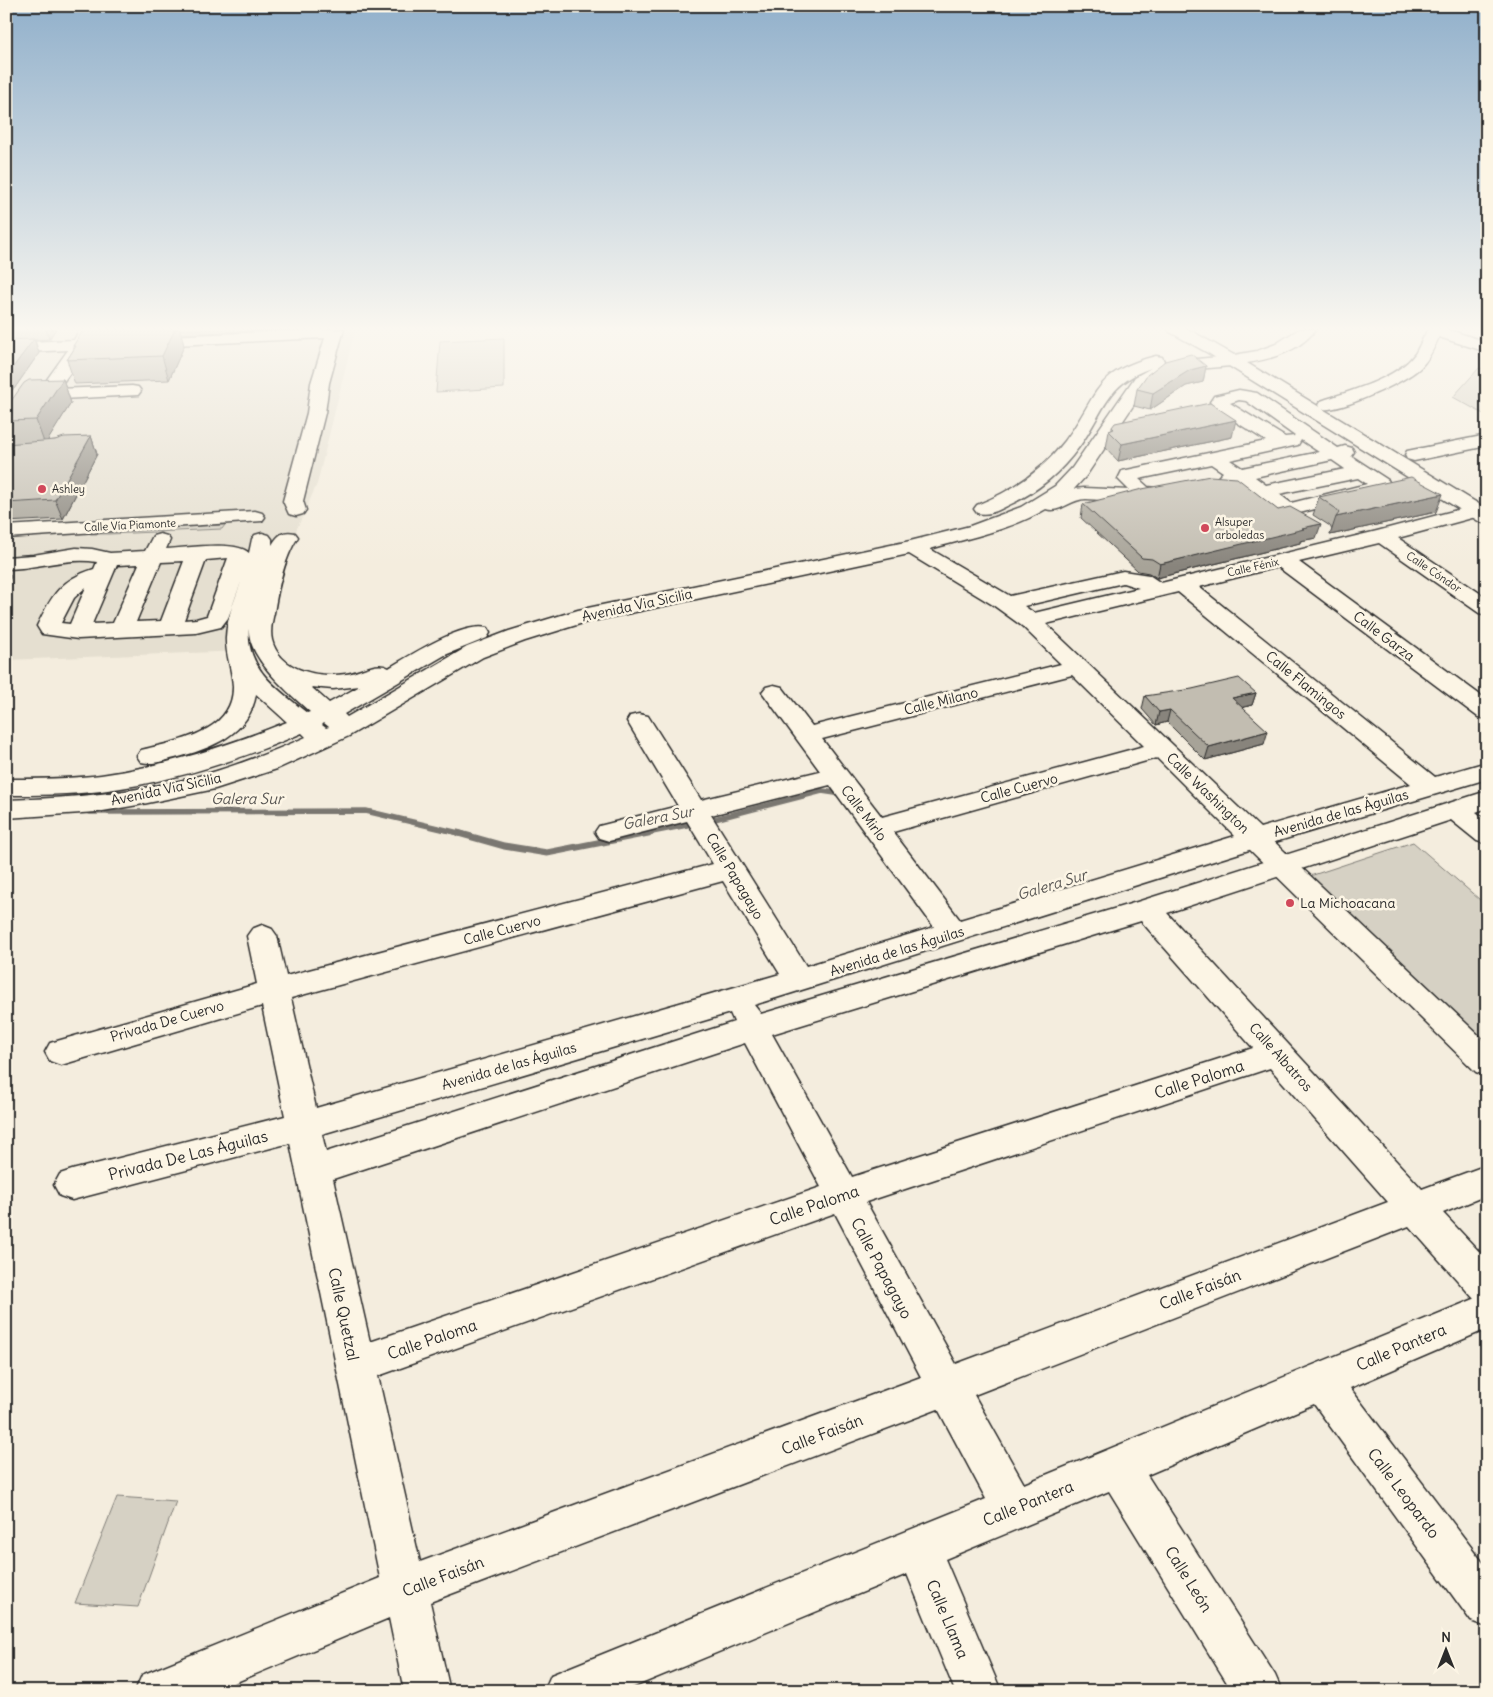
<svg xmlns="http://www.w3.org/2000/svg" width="1493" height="1697" viewBox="0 0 1493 1697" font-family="Delius,sans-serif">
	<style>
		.built { fill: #e5dfd0 }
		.green { fill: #d6d1c4; stroke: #807e78 }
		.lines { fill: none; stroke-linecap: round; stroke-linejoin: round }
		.stream-far1 { stroke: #7a7771; stroke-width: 5.5 }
		.stream { stroke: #7a7771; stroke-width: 7 }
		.minor-casing { stroke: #2b2b2b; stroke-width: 3 }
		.major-casing { stroke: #2b2b2b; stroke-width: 3 }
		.minor { fill: #fcf5e5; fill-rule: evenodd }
		.major { fill: #fcf5e5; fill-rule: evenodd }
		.wall { fill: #a7a398; stroke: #2b2b2b }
		.shaded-wall { fill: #88847c; stroke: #2b2b2b }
		.building { fill: #c2bdb1; stroke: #2b2b2b }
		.poi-dot { fill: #d1495b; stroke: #fcf5e5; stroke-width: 2 }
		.labels { text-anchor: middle; stroke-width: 5; stroke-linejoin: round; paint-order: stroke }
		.far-poi-label { font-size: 11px; fill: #2b2b2b; stroke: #fcf5e5; text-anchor: start }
		.far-street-label { font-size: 11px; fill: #2b2b2b; stroke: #fcf5e5 }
		.street-label { font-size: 14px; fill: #2b2b2b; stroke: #fcf5e5 }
		.poi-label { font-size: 14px; fill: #2b2b2b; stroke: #fcf5e5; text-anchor: start }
		.water-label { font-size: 15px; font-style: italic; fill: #595754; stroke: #fcf5e5 }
		.near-street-label { font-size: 16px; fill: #2b2b2b; stroke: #fcf5e5 }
	</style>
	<rect width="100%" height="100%" fill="#f4edde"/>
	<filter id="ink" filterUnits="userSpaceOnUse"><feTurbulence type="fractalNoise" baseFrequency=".02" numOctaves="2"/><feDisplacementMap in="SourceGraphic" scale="10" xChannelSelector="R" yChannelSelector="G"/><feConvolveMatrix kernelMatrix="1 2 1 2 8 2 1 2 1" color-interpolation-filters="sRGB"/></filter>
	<g filter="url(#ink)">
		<path class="built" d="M 6,329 L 355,329 L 317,484 L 242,651 L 6,660 Z"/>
		<path class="green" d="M 504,338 L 504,388 L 436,392 L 440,341 Z
			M 1479,368 L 1487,370 L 1487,416 L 1453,397 Z
			M 225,525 L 222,529 L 108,534 L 91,534 L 88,533 L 96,530 Z
			M 1413,842 L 1487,906 L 1487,1048 L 1307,877 Z
			M 117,1497 L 176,1501 L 138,1607 L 75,1603 Z"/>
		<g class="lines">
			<path class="stream-far1" d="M 90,812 L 366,811 L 463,834
				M 707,821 L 822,791 L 842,794
				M 642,834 L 697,823"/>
			<path class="stream" d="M 458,833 L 504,846 L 547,853 L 648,833"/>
			<defs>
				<path id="minor" d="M 80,329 L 94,329 L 95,331 L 90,339 L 344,329 L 329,383 L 325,413 L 303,501 L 306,510 L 303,514 L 296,516 L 289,514 L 283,501 L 307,413 L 311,383 L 325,338 L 84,349 L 72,370 L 58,389 L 132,386 L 138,387 L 141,391 L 138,395 L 42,400 L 12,418 L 6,419 L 6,406 L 43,385 L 68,350 L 6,353 L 6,343 L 74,340 Z
					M 1428,329 L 1446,329 L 1487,342 L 1487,352 L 1439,337 C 1434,348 1429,359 1421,367 C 1407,381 1339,413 1321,409 L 1318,405 L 1321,401 C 1349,391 1397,379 1415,354 C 1420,346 1423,337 1428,329 Z
					M 1156,356 L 1162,357 L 1164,361 L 1162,364 L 1173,361 L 1231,356 L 1237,357 L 1239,361 L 1237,365 L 1231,366 L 1175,371 L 1164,375 L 1147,385 L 1086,476 L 1074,489 L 1084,488 L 1129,490 L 1118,479 L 1122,471 L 1266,441 L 1219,411 L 1210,402 L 1214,396 L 1239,390 L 1257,393 L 1338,448 L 1345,446 L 1352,448 L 1354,452 L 1351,456 L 1388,480 L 1391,486 L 1388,490 L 1288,516 L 1281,514 L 1235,481 L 1228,483 L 1221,481 L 1218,477 L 1223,472 L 1211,464 L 1139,479 L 1148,487 L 1158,488 L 1161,492 C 1149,509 1104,499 1086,499 C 1070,499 1060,514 1046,509 C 1011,530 968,538 930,549 L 1010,596 L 1123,571 L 1149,575 L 1161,583 L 1377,531 L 1476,505 L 1483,507 L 1486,511 L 1483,515 L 1398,538 L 1487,598 L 1487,615 L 1479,613 L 1379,543 L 1299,562 L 1487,700 L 1487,719 L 1478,717 L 1278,567 L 1199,587 L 1435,777 L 1487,762 L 1487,779 L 1265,845 L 754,1005 L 761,1014 L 1137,902 L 1487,791 L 1487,808 L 1476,812 L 1487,821 L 1487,844 L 1477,841 L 1451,820 L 1167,913 L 1422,1189 L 1487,1165 L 1487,1195 L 1443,1213 L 1487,1260 L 1487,1329 L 1350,1388 L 1487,1568 L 1487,1627 L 1471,1621 L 1314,1404 L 1147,1475 L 1275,1675 L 1282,1691 L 1232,1691 L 1109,1491 L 945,1559 L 1001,1691 L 955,1691 L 907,1574 L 624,1691 L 544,1691 L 551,1675 L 986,1499 L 938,1409 L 430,1602 L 450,1691 L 404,1691 L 389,1618 L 215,1691 L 135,1691 L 142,1675 L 380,1578 L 290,1143 L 72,1200 L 60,1196 L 54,1185 L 60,1174 L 72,1170 L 285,1116 L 262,1006 L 61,1065 L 50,1061 L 45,1052 L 50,1043 L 257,984 L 247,936 L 252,929 L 262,925 L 272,929 L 277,936 L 286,976 L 713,864 L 687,821 L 609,841 L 599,838 L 595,832 L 599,826 L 678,806 L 627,721 L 630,716 L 639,714 L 648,716 L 701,800 L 820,771 L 762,692 L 766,687 L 774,685 L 782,687 L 812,726 L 1061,664 L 1022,626 L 993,605 L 909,554 L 583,623 L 525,641 L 483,657 L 349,736 L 277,769 L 215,789 L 138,805 L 97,812 L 6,818 L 6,800 C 72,798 139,793 203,775 C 238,765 272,752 306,737 L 302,733 C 237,761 171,782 101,791 C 70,795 38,795 6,795 L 6,779 C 38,779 70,779 101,775 C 166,766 227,746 287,722 L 256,694 C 250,734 210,749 175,758 C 163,761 153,765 141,762 L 137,756 L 141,750 C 176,741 234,733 233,686 C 232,669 225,653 226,637 C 227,615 237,594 244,574 L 228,618 L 221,627 L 196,633 L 78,639 L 42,634 L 37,626 C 52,595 60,580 94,569 L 97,562 C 67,557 37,569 6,569 L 6,557 L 33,555 L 76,548 L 92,549 L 110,553 L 145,551 L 153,536 L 160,534 L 167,536 L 170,540 L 166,549 C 185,548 237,540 249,553 L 252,539 L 255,535 L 262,533 L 269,535 L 272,539 L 272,545 C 278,535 283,530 295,533 L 298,537 C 284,558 278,588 274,613 C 272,621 270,632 272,640 C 280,671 319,678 346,674 C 359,673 377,660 389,668 C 411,655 462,622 487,628 L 490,633 L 487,638 L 445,655 L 344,714 L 347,717 L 467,647 L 509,631 L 578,610 L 910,541 L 970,526 L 1021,507 L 1055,486 L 1072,468 L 1135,377 L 1151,368 C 1106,383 1104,413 1079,447 C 1061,472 1037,492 1009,505 C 999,510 989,516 977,513 L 974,509 L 977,505 C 1012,491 1042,471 1065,441 C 1099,396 1092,372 1156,356 ZM 1239,400 L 1246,401 L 1295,436 L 1285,437 L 1230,403 ZM 1301,440 L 1319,452 L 1242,468 L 1230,460 L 1298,445 ZM 1332,460 L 1345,469 L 1266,485 L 1255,477 ZM 1358,478 L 1367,484 L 1291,503 L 1279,494 ZM 228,558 L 207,616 L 196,619 L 184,620 L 206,560 ZM 184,561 L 161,621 L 136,622 L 161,562 ZM 139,564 L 113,623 L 92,624 L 117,565 ZM 1123,583 L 1139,588 L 1034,613 L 1024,606 ZM 86,587 L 70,624 L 61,623 L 74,598 ZM 1178,592 L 1411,784 L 1260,828 L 1046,624 ZM 249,628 C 247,658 289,693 310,712 L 307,713 C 279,690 245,669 249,628 ZM 1072,675 L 1144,746 L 882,817 L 822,739 ZM 360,686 L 329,703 L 311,687 L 333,689 ZM 324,723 L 329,727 L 326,728 L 322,725 ZM 1157,758 L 1235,836 L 960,920 L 893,832 ZM 830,785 L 934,927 L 806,966 L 711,815 ZM 723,881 L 780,974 L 316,1108 L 291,998 ZM 1141,921 L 1253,1048 L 852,1177 L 772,1034 ZM 730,1013 L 734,1022 L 326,1152 L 322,1134 ZM 745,1043 L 821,1187 L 370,1342 L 333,1179 ZM 1270,1068 L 1388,1202 L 956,1364 L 866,1202 ZM 835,1213 L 921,1377 L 420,1562 L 378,1376 ZM 1409,1226 L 1474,1299 L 1024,1484 L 974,1395 Z
					M 1487,435 L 1487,446 L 1414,461 L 1407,459 L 1405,455 L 1407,451 Z
					M 255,511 L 262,513 L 265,517 L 262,521 L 6,538 L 6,526 Z"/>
				<path id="major" d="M 1168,329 L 1188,329 L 1234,355 L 1257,351 L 1276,344 L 1299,329 L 1316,329 C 1300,351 1272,359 1247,363 L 1487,509 L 1487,524 L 1480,522 L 1208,353 L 1170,332 Z
					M 1255,830 L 1265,833 L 1487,1043 L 1487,1076 L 1476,1072 L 1245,845 L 1241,839 L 1245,833 Z"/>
			</defs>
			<use href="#minor" class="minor-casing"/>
			<use href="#major" class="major-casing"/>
			<use href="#minor" class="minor"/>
			<use href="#major" class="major"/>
		</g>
		<path class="wall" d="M 6,329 L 56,329 L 49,339 L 35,340 L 39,353 L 14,389 L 6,389 Z
			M 84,329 L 291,329 L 181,334 L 184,346 L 169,380 L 75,384 L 67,360 L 74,349 L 73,346 Z
			M 1206,366 L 1203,382 L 1186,386 L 1150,410 L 1134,406 L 1137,389 Z
			M 63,379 L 71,403 L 47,441 L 91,436 L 97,454 L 63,519 L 6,522 L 6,408 Z
			M 1112,427 L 1232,437 L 1118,461 L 1106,448 L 1109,431 L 1112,430 Z
			M 1319,497 L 1436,512 L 1330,535 L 1332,530 L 1330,526 L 1313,515 Z
			M 1083,504 L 1278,510 L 1316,538 L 1300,541 L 1300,543 L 1157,578 L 1149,573 L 1138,571 L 1081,518 Z
			M 1256,693 L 1252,705 L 1242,708 L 1264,744 L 1205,760 L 1167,722 L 1156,725 L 1142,709 L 1145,696 Z"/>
		<path class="shaded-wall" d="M 46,329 L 56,329 L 49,339 Z
			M 175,329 L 180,329 L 184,346 L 169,380 L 162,356 Z
			M 34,339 L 39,353 L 14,389 L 8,374 Z
			M 1206,366 L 1203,382 L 1186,386 L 1150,410 L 1153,393 L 1190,370 Z
			M 63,379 L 71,403 L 45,445 L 36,420 Z
			M 1236,420 L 1232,437 L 1118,461 L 1122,444 Z
			M 91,436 L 97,454 L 63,519 L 55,500 Z
			M 1443,494 L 1436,512 L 1330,535 L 1336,517 Z
			M 1321,524 L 1316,538 L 1300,541 L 1300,543 L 1157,578 L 1160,564 L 1302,528 Z
			M 6,566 L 11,577 L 6,586 Z
			M 1256,693 L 1252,705 L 1228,711 L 1232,698 Z
			M 1170,710 L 1167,722 L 1156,725 L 1159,712 Z
			M 1268,731 L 1264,744 L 1205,760 L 1209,747 Z"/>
		<path class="building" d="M 84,329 L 175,329 L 162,356 L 67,360 L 76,346 L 73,346 Z
			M 34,339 L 8,374 L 6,374 L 6,340 Z
			M 1191,354 L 1206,366 L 1190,370 L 1153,393 L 1137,389 L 1147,375 L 1165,361 Z
			M 63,379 L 36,420 L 6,421 L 6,408 L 24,383 L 29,380 Z
			M 1210,403 L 1236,420 L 1122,444 L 1109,431 L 1114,429 L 1112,427 L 1115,423 Z
			M 91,436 L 55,500 L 6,503 L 6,444 L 55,440 L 64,437 Z
			M 1210,476 L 1237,478 L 1278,510 L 1290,507 L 1321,524 L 1302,528 L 1304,529 L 1160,564 L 1152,559 L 1142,558 L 1083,504 L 1142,489 Z
			M 1411,477 L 1443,494 L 1336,517 L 1339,513 L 1335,508 L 1319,497 Z
			M 1239,678 L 1256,693 L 1232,698 L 1268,731 L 1209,747 L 1170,710 L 1159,712 L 1145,696 L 1192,689 Z"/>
	</g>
	<linearGradient id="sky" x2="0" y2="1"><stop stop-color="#91b0cb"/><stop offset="0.58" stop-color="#faf7f0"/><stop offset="1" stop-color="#faf7f0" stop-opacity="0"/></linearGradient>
	<rect width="1493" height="567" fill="url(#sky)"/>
	<g class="poi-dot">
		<circle cx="42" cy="489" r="5"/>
		<circle cx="1205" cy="528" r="5"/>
		<circle cx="1290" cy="903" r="5"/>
	</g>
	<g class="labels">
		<g class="far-poi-label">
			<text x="52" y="493">Ashley</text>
			<text x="1215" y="526">Alsuper<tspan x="1215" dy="13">arboledas</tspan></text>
		</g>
		<g class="far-street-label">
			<text transform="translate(130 525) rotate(-3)" y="4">Calle Vía Piamonte</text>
			<text transform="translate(1253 567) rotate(-13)" y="4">Calle Fénix</text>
			<text transform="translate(1434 572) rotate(34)" y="4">Calle Cóndor</text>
		</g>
		<g class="street-label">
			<text transform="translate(637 605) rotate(-12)" y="5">Avenida Via Sicilia</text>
			<text transform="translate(1384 636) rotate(37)" y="5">Calle Garza</text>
			<text transform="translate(1306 685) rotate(39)" y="5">Calle Flamingos</text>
			<text transform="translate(941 701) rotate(-14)" y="5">Calle Milano</text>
			<text transform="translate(1019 788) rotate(-15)" y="5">Calle Cuervo</text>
			<text transform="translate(166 789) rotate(-12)" y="5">Avenida Via Sicilia</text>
			<text transform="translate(1208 793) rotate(44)" y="5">Calle Washington</text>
			<text transform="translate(864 813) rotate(53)" y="5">Calle Mirlo</text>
			<text transform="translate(1341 813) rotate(-16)" y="5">Avenida de las Águilas</text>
			<text transform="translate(735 876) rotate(59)" y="5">Calle Papagayo</text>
			<text transform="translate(502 930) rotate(-15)" y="5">Calle Cuervo</text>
			<text transform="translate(897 951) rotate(-17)" y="5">Avenida de las Águilas</text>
			<text transform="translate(167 1021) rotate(-16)" y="5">Privada De Cuervo</text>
			<text transform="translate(1281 1057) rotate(48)" y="5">Calle Albatros</text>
			<text transform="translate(509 1066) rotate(-16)" y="5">Avenida de las Águilas</text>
		</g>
		<g class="poi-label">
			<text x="1300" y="908">La Michoacana</text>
		</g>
		<g class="water-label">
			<text x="247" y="804">Galera Sur</text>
			<text transform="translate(658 818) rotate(-11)" y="5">Galera Sur</text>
			<text transform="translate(1052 885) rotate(-17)" y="5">Galera Sur</text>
		</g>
		<g class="near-street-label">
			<text transform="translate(1199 1079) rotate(-18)" y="6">Calle Paloma</text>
			<text transform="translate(188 1155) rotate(-14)" y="6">Privada De Las Águilas</text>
			<text transform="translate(814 1205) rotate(-19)" y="6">Calle Paloma</text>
			<text transform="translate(882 1268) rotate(62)" y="6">Calle Papagayo</text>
			<text transform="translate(1200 1289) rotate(-21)" y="6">Calle Faisán</text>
			<text transform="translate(344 1314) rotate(78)" y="6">Calle Quetzal</text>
			<text transform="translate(432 1339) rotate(-19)" y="6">Calle Paloma</text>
			<text transform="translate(1401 1347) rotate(-23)" y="6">Calle Pantera</text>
			<text transform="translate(822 1434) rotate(-21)" y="6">Calle Faisán</text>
			<text transform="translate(1404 1493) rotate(53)" y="6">Calle Leopardo</text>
			<text transform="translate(1028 1503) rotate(-22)" y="6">Calle Pantera</text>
			<text transform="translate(443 1576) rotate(-21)" y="6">Calle Faisán</text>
			<text transform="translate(1189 1579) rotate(58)" y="6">Calle León</text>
			<text transform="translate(948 1619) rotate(67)" y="6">Calle Llama</text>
		</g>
	</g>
	<rect width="1493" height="1697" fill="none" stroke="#fcf5e5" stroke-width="25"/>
	<rect x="12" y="12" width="1468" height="1672" fill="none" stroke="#2b2b2b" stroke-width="2" filter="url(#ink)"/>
	<g transform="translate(1446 1650)" stroke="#fcf5e5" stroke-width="4" paint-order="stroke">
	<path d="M0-4L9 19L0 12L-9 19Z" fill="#2b2b2b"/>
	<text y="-8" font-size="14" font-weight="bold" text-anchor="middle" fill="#2b2b2b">N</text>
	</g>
</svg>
